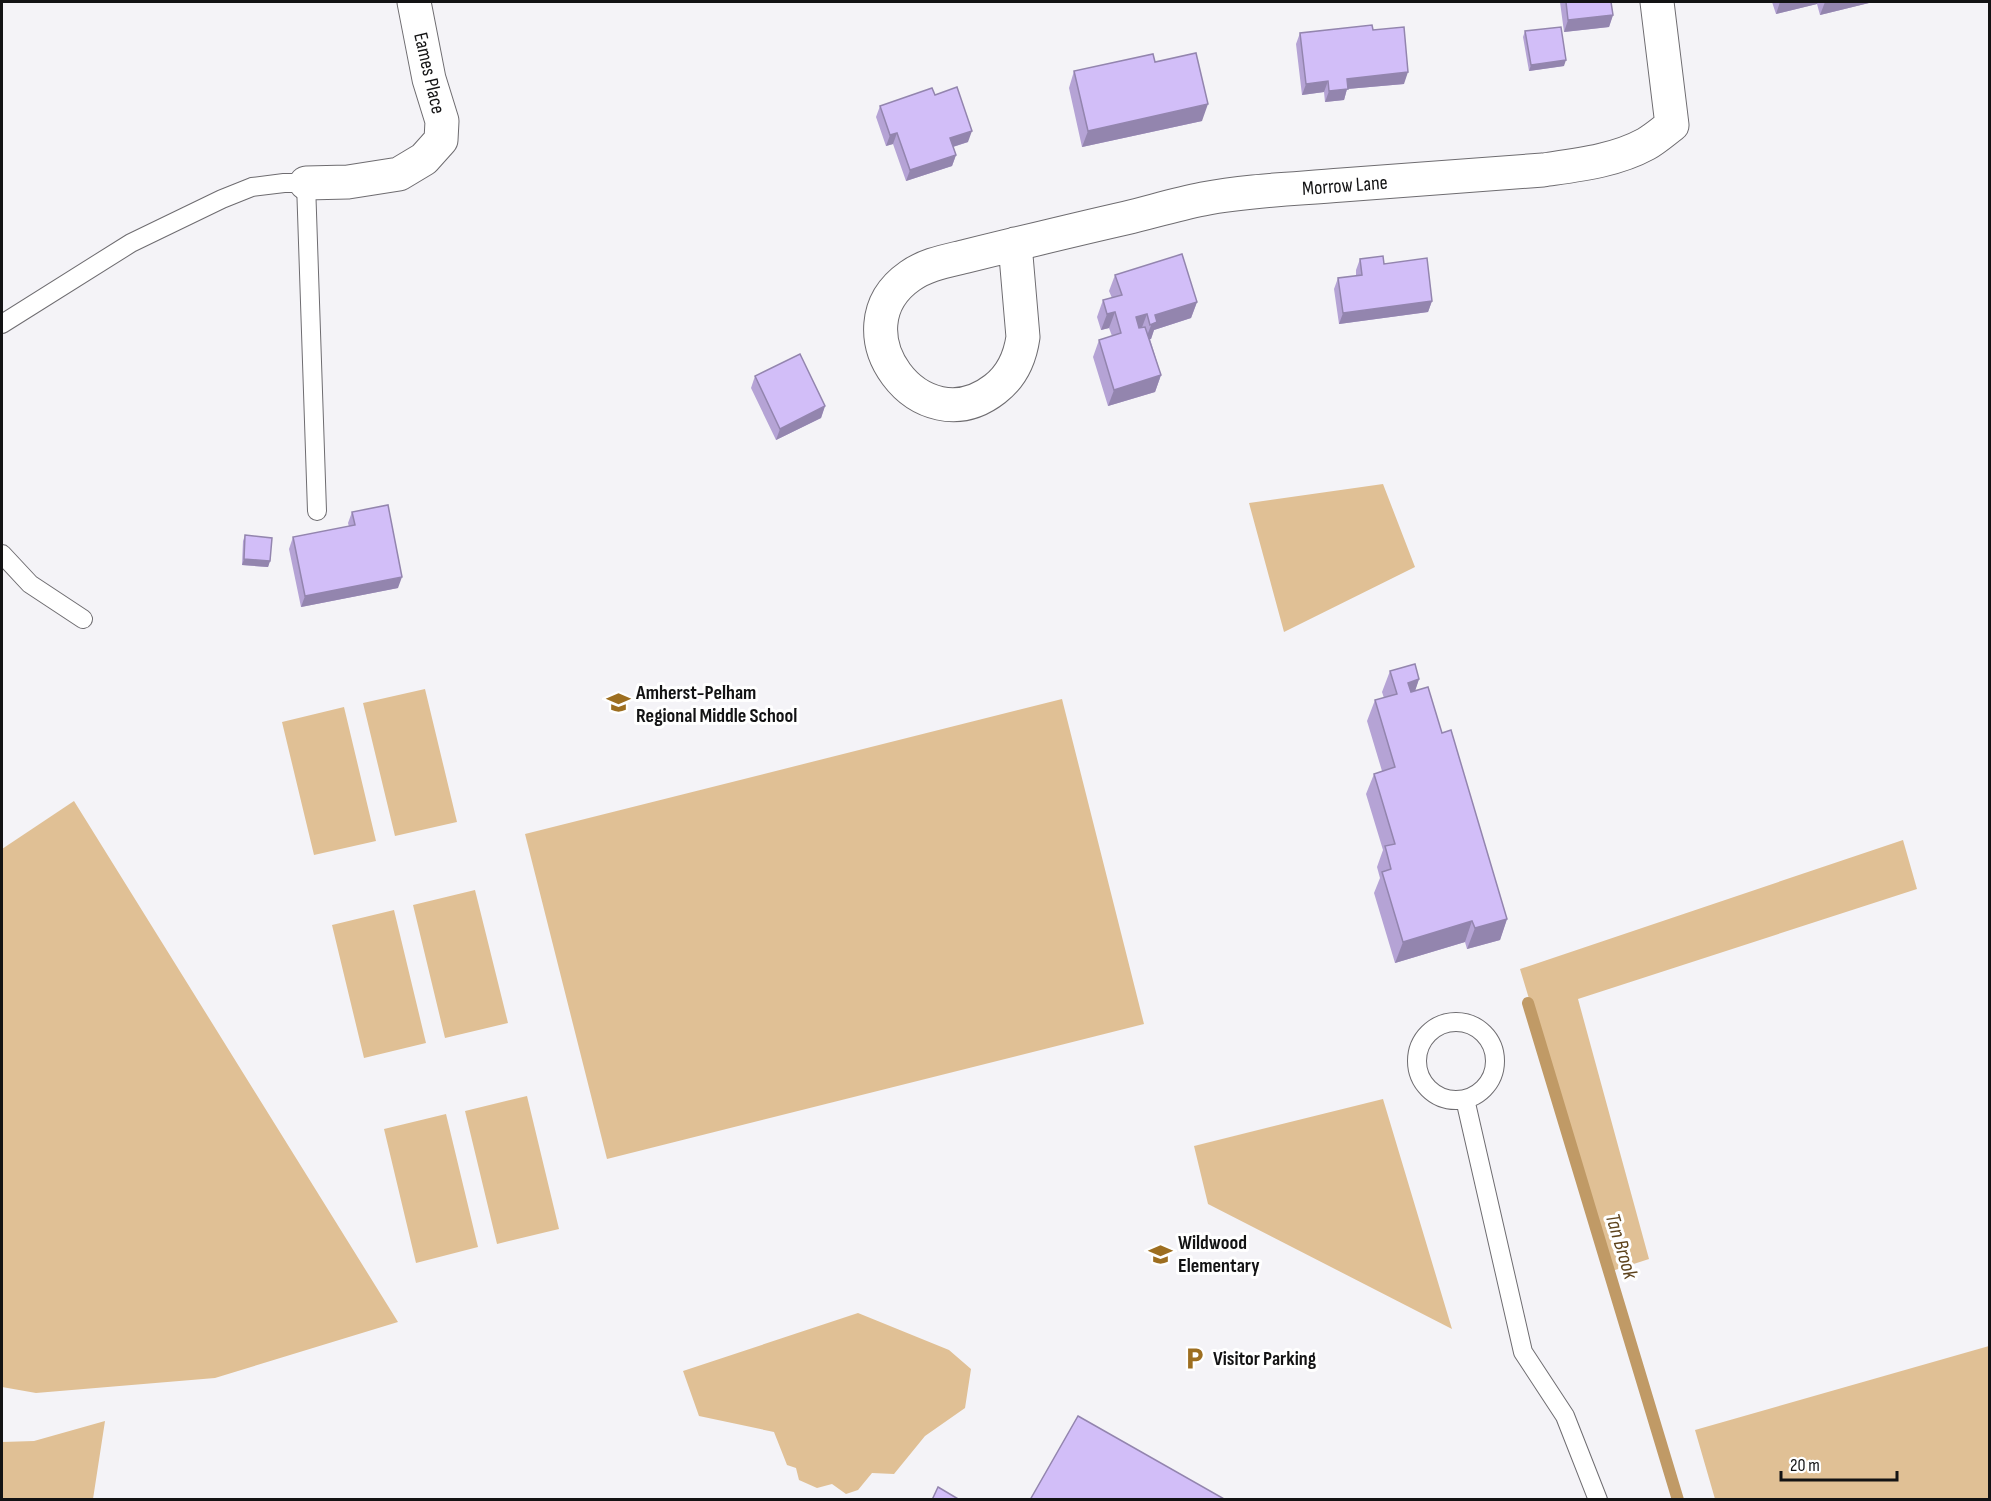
<svg xmlns="http://www.w3.org/2000/svg" width="1991" height="1501" viewBox="0 0 1991 1501" font-family="'Sofia Sans Condensed',sans-serif">
	<style>
		.green { fill: #e0c095 }
		.lines { fill: none; stroke-linecap: round; stroke-linejoin: round }
		.stream { stroke: #c09a66; stroke-width: 12 }
		.lane-casing { stroke: #6e6c70; stroke-width: 20 }
		.street-casing { stroke: #6e6c70; stroke-width: 35 }
		.lane { stroke: #fff; stroke-width: 18 }
		.street { stroke: #fff; stroke-width: 33 }
		.wall { fill: #b5a3d5 }
		.shaded-wall { fill: #9385ae }
		.building { fill: #d2bef8; stroke: #9385ae; stroke-width: 1.5 }
		.labels { text-anchor: middle; stroke-width: 6; stroke-linejoin: round; paint-order: stroke }
		.street-label { font-size: 20px; fill: #131314; stroke: #fff }
		.poi-label { font-size: 20px; font-weight: bold; fill: #131314; stroke: #fff; text-anchor: start }
		.water-label { font-size: 21px; font-style: italic; fill: #5e431b; stroke: #fff }
	</style>
	<rect width="100%" height="100%" fill="#f4f3f7"/>
	<path class="green" d="M 1383,484 L 1415,567 L 1284,632 L 1249,503 Z
		M 425,689 L 457,822 L 395,836 L 363,703 Z
		M 1062,699 L 1144,1024 L 607,1159 L 525,834 Z
		M 344,707 L 376,841 L 314,855 L 282,722 Z
		M 74,801 L 398,1322 L 215,1378 L 36,1393 L 2,1387 L 2,849 Z
		M 1903,840 L 1917,889 L 1578,999 L 1649,1259 L 1612,1271 L 1520,969 Z
		M 475,890 L 508,1023 L 445,1038 L 413,905 Z
		M 394,910 L 426,1043 L 364,1058 L 332,925 Z
		M 527,1096 L 559,1229 L 497,1244 L 465,1111 Z
		M 1383,1099 L 1452,1329 L 1208,1204 L 1194,1146 Z
		M 446,1114 L 478,1247 L 416,1263 L 384,1129 Z
		M 858,1313 L 949,1350 L 971,1369 L 965,1408 L 925,1436 L 894,1474 L 872,1473 L 858,1490 L 846,1494 L 832,1484 L 817,1488 L 799,1480 L 796,1468 L 787,1465 L 774,1432 L 699,1416 L 683,1371 Z
		M 1989,1346 L 1989,1499 L 1715,1499 L 1695,1430 Z
		M 105,1421 L 93,1499 L 2,1499 L 2,1442 L 34,1441 Z"/>
	<g class="lines">
		<path class="stream" d="M 1528,1003 L 1678,1500"/>
		<defs>
			<path id="lane" d="M 2,324 L 131,243 L 222,199 L 252,187 L 284,183 L 306,183 L 317,511
				M 2,554 L 30,584 L 83,619
				M1417 1061a39 39 0 1 1 78 0a39 39 0 1 1-78 0Z
				M 1465,1099 L 1523,1352 L 1565,1416 L 1598,1500"/>
			<g id="street">
				<path d="M 306,183 L 348,182 L 399,174 L 424,159 L 441,140 L 442,121 L 429,79 L 414,2"/>
				<path id="s1" d="M 1015,244 L 1023,337 C 1020,358 1012,376 995,389 C 921,447 834,329 910,276 C 927,264 947,261 967,256 C 1020,243 1073,230 1126,218 C 1151,212 1177,204 1203,199 C 1249,190 1296,189 1342,185 C 1409,180 1476,175 1543,170 C 1577,165 1615,161 1646,144 C 1655,139 1664,131 1672,125 L 1657,2"/>
			</g>
		</defs>
		<use href="#lane" class="lane-casing"/>
		<use href="#street" class="street-casing"/>
		<use href="#lane" class="lane"/>
		<use href="#street" class="street"/>
	</g>
	<path class="wall" d="M 1560,2 L 1611,2 L 1613,15 L 1609,27 L 1564,32 Z
		M 1772,2 L 1869,2 L 1869,3 L 1820,15 L 1817,4 L 1776,14 Z
		M 1373,30 L 1404,84 L 1347,89 L 1344,100 L 1325,102 L 1324,92 L 1302,95 L 1296,44 L 1300,33 Z
		M 1525,31 L 1564,66 L 1529,71 L 1523,37 Z
		M 1155,62 L 1202,121 L 1082,147 L 1069,88 L 1074,71 Z
		M 935,95 L 968,142 L 953,147 L 956,155 L 952,166 L 906,181 L 893,144 L 886,146 L 876,117 L 880,106 Z
		M 1360,259 L 1384,264 L 1432,301 L 1428,312 L 1339,324 L 1334,289 L 1338,278 L 1356,276 L 1356,270 Z
		M 1115,275 L 1197,302 L 1191,318 L 1154,330 L 1151,339 L 1150,339 L 1161,375 L 1155,392 L 1108,406 L 1093,357 L 1099,340 L 1112,336 L 1109,328 L 1101,330 L 1097,317 L 1103,300 L 1112,298 L 1109,291 Z
		M 755,376 L 825,406 L 821,418 L 776,440 L 751,388 Z
		M 352,512 L 398,588 L 301,607 L 289,549 L 293,537 L 349,527 L 348,523 Z
		M 245,535 L 270,561 L 268,567 L 242,565 L 243,541 Z
		M 1390,671 L 1419,679 L 1415,691 L 1442,733 L 1507,919 L 1500,940 L 1467,949 L 1465,942 L 1395,963 L 1374,893 L 1380,878 L 1377,867 L 1383,850 L 1366,794 L 1374,774 L 1382,771 L 1367,721 L 1375,700 L 1384,698 L 1382,692 Z"/>
	<path class="shaded-wall" d="M 1780,2 L 1818,2 L 1817,4 L 1776,14 Z
		M 1825,2 L 1869,2 L 1869,3 L 1820,15 Z
		M 1613,15 L 1609,27 L 1564,32 L 1568,20 Z
		M 1566,60 L 1564,66 L 1529,71 L 1531,65 Z
		M 1408,72 L 1404,84 L 1347,89 L 1344,100 L 1325,102 L 1329,91 L 1347,79 Z
		M 1328,81 L 1324,92 L 1302,95 L 1306,84 Z
		M 1208,104 L 1202,121 L 1082,147 L 1088,131 Z
		M 972,131 L 968,142 L 946,149 L 950,138 Z
		M 897,133 L 893,144 L 886,146 L 890,135 Z
		M 956,155 L 952,166 L 906,181 L 910,170 Z
		M 1432,301 L 1428,312 L 1339,324 L 1343,313 Z
		M 1197,302 L 1191,318 L 1154,330 L 1151,339 L 1145,341 L 1155,315 Z
		M 1115,312 L 1109,328 L 1101,330 L 1107,314 Z
		M 1147,314 L 1141,330 L 1130,334 L 1136,317 Z
		M 1161,375 L 1155,392 L 1108,406 L 1114,390 Z
		M 825,406 L 821,418 L 776,440 L 780,429 Z
		M 244,559 L 270,561 L 268,567 L 242,565 Z
		M 402,577 L 398,588 L 301,607 L 305,596 Z
		M 1419,679 L 1412,700 L 1408,683 Z
		M 1507,919 L 1500,940 L 1467,949 L 1475,928 Z
		M 1472,921 L 1465,942 L 1395,963 L 1403,942 Z"/>
	<path class="building" d="M 1566,2 L 1611,2 L 1613,15 L 1568,20 Z
		M 1372,25 L 1373,30 L 1404,27 L 1408,72 L 1347,79 L 1348,89 L 1329,91 L 1328,81 L 1306,84 L 1300,33 Z
		M 1561,27 L 1566,60 L 1531,65 L 1525,31 Z
		M 1196,53 L 1208,104 L 1088,131 L 1074,71 L 1153,54 L 1155,62 Z
		M 957,87 L 972,131 L 950,138 L 956,155 L 910,170 L 897,133 L 890,135 L 880,106 L 932,88 L 935,95 Z
		M 1182,254 L 1197,302 L 1155,315 L 1157,322 L 1150,325 L 1147,314 L 1136,317 L 1139,328 L 1145,327 L 1161,375 L 1114,390 L 1099,340 L 1121,333 L 1115,312 L 1107,314 L 1103,300 L 1122,295 L 1115,275 Z
		M 1383,256 L 1384,264 L 1427,258 L 1432,301 L 1343,313 L 1338,278 L 1362,275 L 1360,259 Z
		M 800,354 L 825,406 L 780,429 L 755,376 Z
		M 388,505 L 402,577 L 305,596 L 293,537 L 355,525 L 352,512 Z
		M 245,535 L 272,538 L 270,561 L 244,559 Z
		M 1415,664 L 1419,679 L 1408,683 L 1411,692 L 1428,687 L 1442,733 L 1451,730 L 1507,919 L 1475,928 L 1472,921 L 1403,942 L 1382,872 L 1391,869 L 1385,846 L 1395,844 L 1374,774 L 1395,767 L 1375,700 L 1397,694 L 1390,671 Z
		M 1078,1416 L 1226,1500 L 1030,1500 Z
		M 938,1487 L 960,1500 L 932,1500 Z"/>
	<defs>
		<symbol id="school-bare" viewBox="-9 -9 18 18"><path d="M0-5L7-2L0 1L-7-2ZM-4 1L0 2.5L4 1V4Q0 6-4 4Z" fill="#9d6e20" stroke="#fff" stroke-width="2.5" paint-order="stroke"/></symbol>
		<symbol id="parking-bare" viewBox="-9 -9 18 18"><path d="M-3.5-5.5H1a3.5 3.5 0 0 1 0 7H-1V5.5H-3.5ZM-1-3.4V-.6H.8a1.4 1.4 0 0 0 0-2.8Z" fill="#9d6e20" stroke="#fff" stroke-width="2.5" paint-order="stroke"/></symbol>
	</defs>
	<g fill-rule="evenodd">
		<use href="#school-bare" x="602" y="686" width="33" height="33"/>
		<use href="#school-bare" x="1144" y="1238" width="33" height="33"/>
		<use href="#parking-bare" x="1178" y="1342" width="33" height="33"/>
	</g>
	<g class="labels">
		<g class="street-label">
			<text transform="translate(430 73) rotate(77)" y="7">Eames Place</text>
			<text dy="7" stroke="none"><textPath href="#s1" startOffset="824">Morrow Lane</textPath></text>
		</g>
		<g class="poi-label">
			<text x="636" y="699">Amherst-Pelham<tspan x="636" dy="23">Regional Middle School</tspan></text>
			<text x="1178" y="1249">Wildwood<tspan x="1178" dy="23">Elementary</tspan></text>
			<text x="1213" y="1365">Visitor Parking</text>
		</g>
		<g class="water-label">
			<text transform="translate(1622 1246) rotate(73)" y="7">Tan Brook</text>
		</g>
	</g>
	<rect width="1991" height="1501" fill="none" stroke="#131314" stroke-width="6"/>
	<path d="M1781 1471v9h116v-9" fill="none" stroke="#131314" stroke-width="3"/>
	<text x="1790" y="1471" font-size="18" fill="#131314" stroke="#ffffff" stroke-width="4.5" paint-order="stroke">20 m</text>
</svg>
